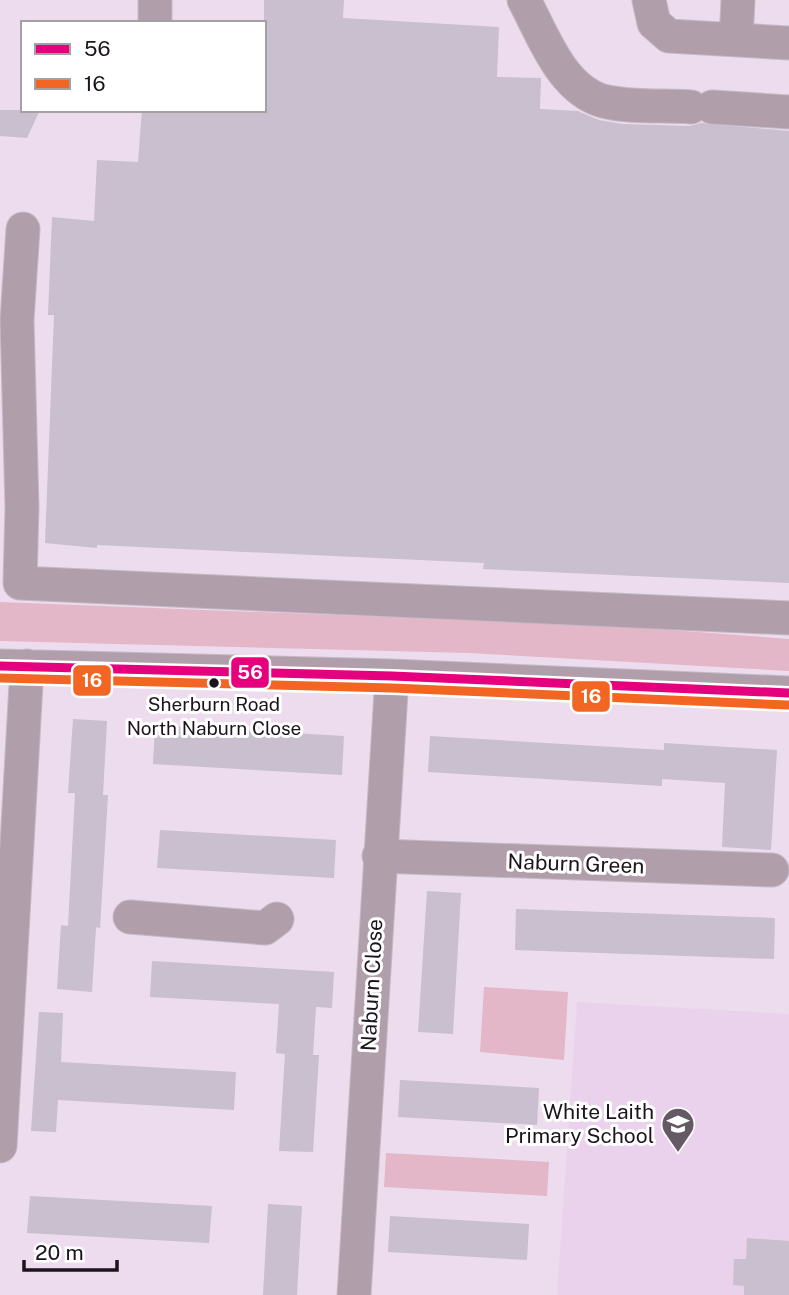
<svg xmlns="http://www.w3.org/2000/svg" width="789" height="1295" viewBox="0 0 789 1295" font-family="'Public Sans',sans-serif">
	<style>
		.built { fill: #ead2ec }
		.green { fill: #e3b7c8 }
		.building { fill: #c9bfce }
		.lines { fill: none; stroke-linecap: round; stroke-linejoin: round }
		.minor-casing { stroke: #c5b9c6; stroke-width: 35 }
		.minor { stroke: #b09fab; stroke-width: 33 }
		.bus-1-casing { stroke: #fff; stroke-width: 14 }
		.bus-2-casing { stroke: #fff; stroke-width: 14 }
		.bus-1 { stroke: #e5007d; stroke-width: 9 }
		.bus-2 { stroke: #f26522; stroke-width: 9 }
		.bus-dot { fill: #1c131d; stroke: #fff; stroke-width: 2.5 }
		.labels { text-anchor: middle; stroke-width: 6; stroke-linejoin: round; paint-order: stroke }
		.bus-label { font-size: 19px; fill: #1c131d; stroke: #fff }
		.street-label { font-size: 21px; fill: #1c131d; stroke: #fff }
		.poi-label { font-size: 21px; fill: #1c131d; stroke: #fff; text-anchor: end }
		.line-badge { stroke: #fff; stroke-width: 2.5 }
		.badge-label { font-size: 19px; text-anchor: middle; font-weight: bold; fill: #fff }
	</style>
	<rect width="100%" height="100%" fill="#ecdced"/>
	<path class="built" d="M 577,1002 L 789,1014 L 789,1295 L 557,1295 Z"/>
	<path class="green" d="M 0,602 L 618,626 L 789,639 L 789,671 L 468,653 L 0,641 Z
		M 484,987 L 568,992 L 564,1060 L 480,1052 Z
		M 386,1153 L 549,1162 L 547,1196 L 384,1187 Z"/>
	<path class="building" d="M 264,0 L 344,0 L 343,18 L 499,27 L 497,77 L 541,78 L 540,109 L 578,111 L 599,120 L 623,124 L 690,126 L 701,123 L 789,131 L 789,583 L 483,569 L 484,563 L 97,545 L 97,548 L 45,543 L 54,315 L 48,315 L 52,217 L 94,221 L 97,160 L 138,162 L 142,110 L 264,110 Z
		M 0,110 L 40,110 L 27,138 L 0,136 Z
		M 73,719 L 107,721 L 103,795 L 108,795 L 100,928 L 96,927 L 92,992 L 57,989 L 61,925 L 68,926 L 75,793 L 68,793 Z
		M 155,725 L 344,736 L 342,775 L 153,764 Z
		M 430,736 L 664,750 L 664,743 L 777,750 L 771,850 L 722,847 L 725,783 L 662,779 L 662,786 L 428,772 Z
		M 160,830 L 336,840 L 334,878 L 157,868 Z
		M 427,891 L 461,893 L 453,1034 L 418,1032 Z
		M 516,909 L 775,918 L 774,959 L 515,950 Z
		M 152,961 L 334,972 L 332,1008 L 316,1007 L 313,1055 L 319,1055 L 313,1152 L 279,1151 L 285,1054 L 276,1053 L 279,1004 L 150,997 Z
		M 39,1012 L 63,1013 L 61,1062 L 236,1072 L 234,1110 L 58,1100 L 56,1132 L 31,1131 Z
		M 400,1080 L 539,1088 L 537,1125 L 398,1117 Z
		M 30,1196 L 212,1206 L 209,1243 L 27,1233 Z
		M 268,1204 L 302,1206 L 297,1295 L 263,1295 Z
		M 390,1216 L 529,1224 L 527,1260 L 388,1252 Z
		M 747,1238 L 789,1241 L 789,1295 L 744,1295 L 744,1286 L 733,1285 L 734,1259 L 746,1259 Z"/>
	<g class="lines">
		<defs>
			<path id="minor" d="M 524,0 C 543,35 561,89 603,101 C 630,108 663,105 691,107
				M 649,0 L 654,23 L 669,36 L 789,43
				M 155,23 L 155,0
				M 736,40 L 738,0
				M 712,107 L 789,112
				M 23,229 L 17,320 L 22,507 L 20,583 L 789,618
				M 0,666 L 392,676 L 789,693
				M 379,856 L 772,870
				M 130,917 L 265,928 L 277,919
				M 0,1146 L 27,666
				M 354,1295 L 392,676"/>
		</defs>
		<use href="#minor" class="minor-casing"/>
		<use href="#minor" class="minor"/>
		<defs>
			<path id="bus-1" d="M 0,666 L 392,676 L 789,693"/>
			<path id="bus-2" d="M 0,678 L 392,688 L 788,705"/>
		</defs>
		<use href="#bus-1" class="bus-1-casing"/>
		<use href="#bus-2" class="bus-2-casing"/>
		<use href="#bus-1" class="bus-1"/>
		<use href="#bus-2" class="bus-2"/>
	</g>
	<defs>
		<symbol id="school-pin" viewBox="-11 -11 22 30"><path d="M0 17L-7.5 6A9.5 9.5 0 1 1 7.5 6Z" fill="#655966" stroke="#fff"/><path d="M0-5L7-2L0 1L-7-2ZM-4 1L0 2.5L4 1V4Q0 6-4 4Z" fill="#fff"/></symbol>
	</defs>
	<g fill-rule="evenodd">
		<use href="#school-pin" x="659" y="1105" width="38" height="52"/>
	</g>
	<circle class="bus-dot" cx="214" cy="683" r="6"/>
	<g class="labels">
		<g class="bus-label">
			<text x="214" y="711">Sherburn Road<tspan x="214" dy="24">North Naburn Close</tspan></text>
		</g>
		<g class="street-label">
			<text transform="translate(576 864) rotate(2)" y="7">Naburn Green</text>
			<text transform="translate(372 985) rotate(-87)" y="7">Naburn Close</text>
		</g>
		<g class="poi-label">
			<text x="654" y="1119">White Laith<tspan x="654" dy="24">Primary School</tspan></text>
		</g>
	</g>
	<g class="line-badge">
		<rect x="230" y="656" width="40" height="33" rx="7" fill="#e5007d"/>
		<rect x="72" y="664" width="40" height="33" rx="7" fill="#f26522"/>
		<rect x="571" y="680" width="40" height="33" rx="7" fill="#f26522"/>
	</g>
	<g class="badge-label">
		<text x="250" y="679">56</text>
		<text x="92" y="687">16</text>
		<text x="591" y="703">16</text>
	</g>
	<rect x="21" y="21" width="245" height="91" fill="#ffffff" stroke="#a4a1a5" stroke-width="2"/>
	<rect x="35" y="44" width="35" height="10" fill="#e5007d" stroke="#a4a1a5" stroke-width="2"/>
	<text x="84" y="56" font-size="21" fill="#1c131d">56</text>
	<rect x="35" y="79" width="35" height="10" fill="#f26522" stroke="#a4a1a5" stroke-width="2"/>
	<text x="84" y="91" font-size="21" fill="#1c131d">16</text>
	<path d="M24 1260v10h93v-10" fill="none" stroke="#1c131d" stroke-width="3.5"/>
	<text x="35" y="1260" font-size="21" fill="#1c131d" stroke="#ffffff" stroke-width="5" paint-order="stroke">20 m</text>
</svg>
